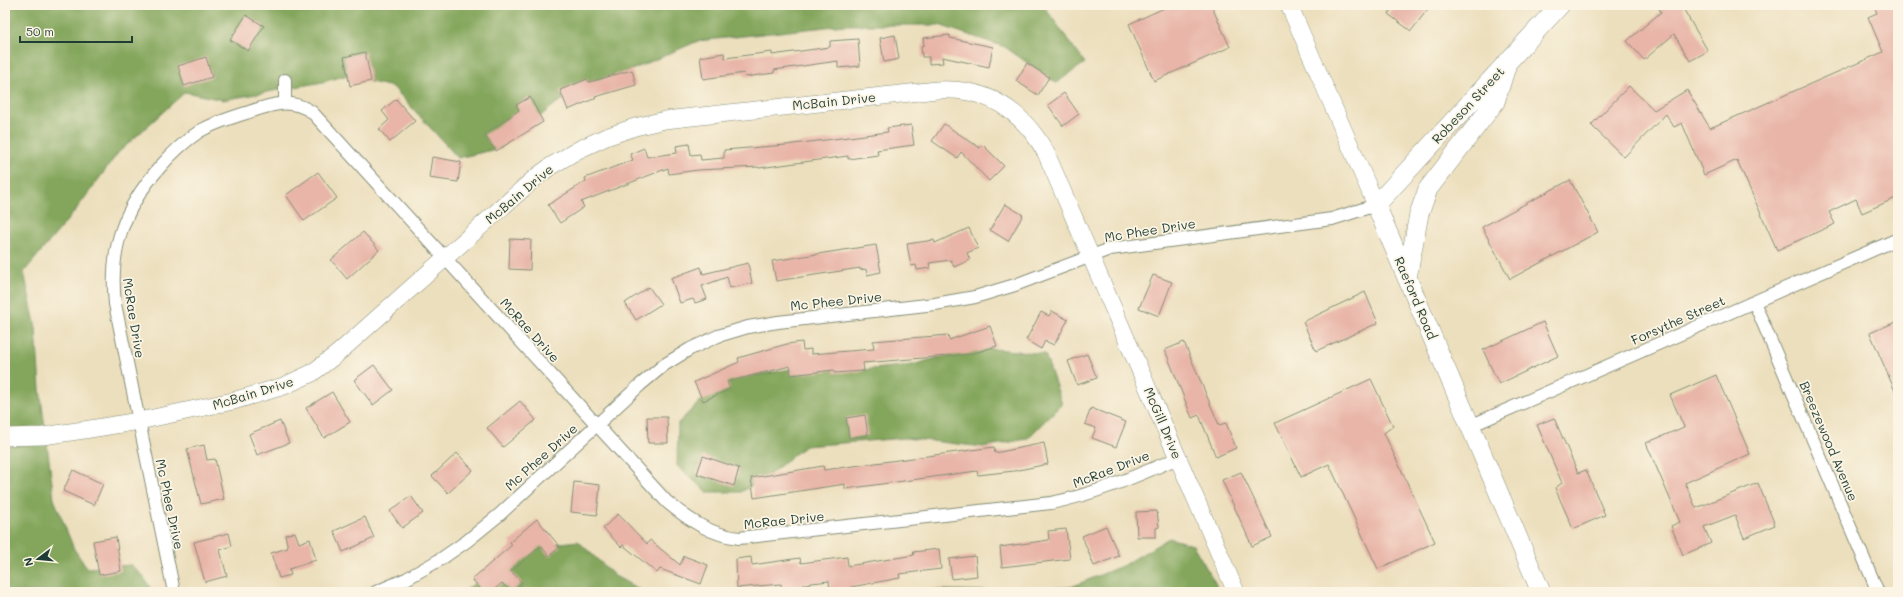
<svg xmlns="http://www.w3.org/2000/svg" width="1903" height="597" viewBox="0 0 1903 597" font-family="Mali,sans-serif">
	<style>
		.forest { fill: #83a65b; stroke: #517248 }
		.building { fill: #e8b5a8 }
		.lines { fill: none; stroke-linecap: round; stroke-linejoin: round }
		.street-casing { stroke: #868e78; stroke-width: 14 }
		.secondary-casing { stroke: #868e78; stroke-width: 18 }
		.primary-casing { stroke: #868e78; stroke-width: 20 }
		.street { stroke: #fff; stroke-width: 12 }
		.secondary { stroke: #fff; stroke-width: 17 }
		.primary { stroke: #fff; stroke-width: 19 }
		.labels { text-anchor: middle; stroke-width: 3.5; stroke-linejoin: round; paint-order: stroke }
		.street-label { font-size: 13px; fill: #1f3d34; stroke: #fcf5e5 }
	</style>
	<rect width="100%" height="100%" fill="#fcf5e5"/>
	<filter id="ink" filterUnits="userSpaceOnUse"><feTurbulence type="fractalNoise" baseFrequency=".025" numOctaves="2"/><feDisplacementMap in="SourceGraphic" scale="8" xChannelSelector="R" yChannelSelector="G"/><feConvolveMatrix kernelMatrix="1 2 1 2 8 2 1 2 1" color-interpolation-filters="sRGB"/></filter>
	<filter id="wash" filterUnits="userSpaceOnUse"><feTurbulence type="fractalNoise" baseFrequency=".012" numOctaves="4" result="noise"/><feDisplacementMap in="SourceGraphic" scale="16" xChannelSelector="R" yChannelSelector="G"/><feGaussianBlur stdDeviation="0.9" result="paint"/><feColorMatrix in="noise" values="0 0 0 0 0 0 0 0 0 0 0 0 0 0 0 0 0 1.4 0 .05"/><feComposite in="paint" operator="in"/></filter>
	<g filter="url(#wash)">
		<rect width="100%" height="100%" fill="#ecdfbd"/>
		<path class="forest" d="M 5,5 L 1043,5 L 1085,63 L 1056,83 L 1005,47 L 939,25 L 844,25 L 698,41 L 558,102 L 501,148 L 458,158 L 393,87 L 344,76 L 323,82 L 223,100 L 185,92 L 118,153 L 75,211 L 24,272 L 36,328 L 40,389 L 54,499 L 74,549 L 87,568 L 131,565 L 143,576 L 153,592 L 5,592 Z
			M 975,347 L 1045,354 L 1062,404 L 1027,439 L 983,447 L 905,438 L 805,446 L 770,474 L 741,492 L 707,492 L 677,466 L 678,423 L 721,381 L 797,368 L 852,371 L 912,365 Z
			M 1169,538 L 1193,545 L 1217,586 L 1200,592 L 903,592 L 933,590 L 1009,591 L 1071,587 L 1124,565 Z
			M 578,541 L 615,576 L 644,592 L 463,592 L 478,581 L 536,546 Z"/>
		<g id="blocks">
			<path class="building" d="M 1171,5 L 1211,5 L 1230,47 L 1154,81 L 1129,24 Z
				M 1395,5 L 1431,5 L 1411,31 L 1388,14 Z
				M 1666,5 L 1681,5 L 1708,51 L 1690,61 L 1674,34 L 1644,60 L 1627,41 L 1661,12 L 1659,9 Z
				M 1882,5 L 1898,5 L 1898,197 L 1862,213 L 1856,199 L 1829,212 L 1835,224 L 1777,250 L 1737,160 L 1704,175 L 1682,123 L 1674,127 L 1666,114 L 1624,157 L 1591,125 L 1629,86 L 1654,110 L 1687,90 L 1710,128 L 1883,52 L 1868,17 L 1877,13 L 1875,8 Z
				M 246,15 L 264,26 L 248,51 L 230,40 Z
				M 895,35 L 899,59 L 884,62 L 880,38 Z
				M 950,35 L 950,38 L 993,47 L 989,67 L 942,57 L 943,63 L 929,64 L 929,57 L 922,57 L 921,46 L 924,45 L 923,38 Z
				M 858,39 L 860,66 L 838,68 L 838,61 L 774,70 L 774,73 L 745,77 L 744,73 L 703,79 L 700,57 L 724,53 L 725,58 L 772,52 L 772,55 L 830,47 L 830,41 Z
				M 365,52 L 371,81 L 350,86 L 344,57 Z
				M 206,57 L 212,77 L 184,86 L 178,66 Z
				M 1027,63 L 1049,77 L 1038,95 L 1016,81 Z
				M 632,70 L 636,85 L 595,97 L 596,98 L 568,110 L 560,90 L 587,79 L 589,82 Z
				M 1064,93 L 1079,114 L 1063,126 L 1048,105 Z
				M 530,97 L 543,122 L 496,151 L 484,135 L 519,110 L 516,105 Z
				M 396,99 L 415,121 L 390,142 L 379,129 L 389,120 L 382,111 Z
				M 944,124 L 980,148 L 983,145 L 1004,166 L 989,181 L 961,152 L 957,158 L 932,141 Z
				M 911,125 L 914,145 L 877,150 L 878,155 L 848,159 L 848,156 L 759,168 L 758,167 L 698,170 L 669,174 L 668,168 L 581,202 L 584,207 L 560,223 L 548,205 L 586,181 L 585,178 L 633,160 L 630,154 L 644,148 L 647,157 L 677,153 L 676,146 L 689,144 L 691,155 L 700,154 L 701,160 L 724,158 L 724,150 L 786,145 L 888,132 L 887,128 Z
				M 432,157 L 461,162 L 458,182 L 429,178 Z
				M 318,172 L 337,198 L 304,221 L 286,195 Z
				M 1570,180 L 1598,232 L 1510,279 L 1482,227 Z
				M 1005,204 L 1023,215 L 1008,241 L 990,230 Z
				M 969,228 L 978,248 L 967,253 L 970,260 L 954,267 L 951,260 L 929,263 L 930,268 L 917,270 L 916,265 L 911,266 L 907,244 L 934,240 L 935,243 Z
				M 363,232 L 379,250 L 347,279 L 331,260 Z
				M 510,239 L 531,240 L 530,270 L 509,269 Z
				M 876,245 L 881,272 L 867,275 L 866,269 L 860,270 L 860,268 L 776,281 L 772,261 Z
				M 748,263 L 752,283 L 730,288 L 727,277 L 702,286 L 707,299 L 695,303 L 693,299 L 680,303 L 671,278 L 701,267 L 703,274 Z
				M 1153,275 L 1172,282 L 1159,316 L 1139,308 Z
				M 649,287 L 661,304 L 636,320 L 625,303 Z
				M 1365,292 L 1378,323 L 1316,351 L 1303,322 Z
				M 1052,311 L 1068,320 L 1054,345 L 1045,341 L 1041,349 L 1026,340 L 1041,312 L 1049,316 Z
				M 1898,321 L 1898,398 L 1870,333 Z
				M 1543,322 L 1558,356 L 1499,384 L 1483,350 Z
				M 990,326 L 997,346 L 971,354 L 863,363 L 864,371 L 834,373 L 834,370 L 791,375 L 790,366 L 727,382 L 730,389 L 703,401 L 694,382 L 739,362 L 738,358 L 787,344 L 802,342 L 803,350 L 811,349 L 811,354 L 874,349 L 873,341 L 948,335 L 949,340 Z
				M 1184,342 L 1219,425 L 1226,423 L 1236,448 L 1216,457 L 1199,415 L 1192,418 L 1165,350 Z
				M 1087,354 L 1097,378 L 1077,385 L 1068,361 Z
				M 374,365 L 393,390 L 373,405 L 354,380 Z
				M 1716,375 L 1750,454 L 1685,483 L 1696,508 L 1758,483 L 1775,525 L 1744,538 L 1735,515 L 1704,527 L 1711,543 L 1683,555 L 1671,526 L 1680,522 L 1646,443 L 1684,427 L 1670,395 Z
				M 1371,379 L 1393,426 L 1384,433 L 1435,542 L 1378,569 L 1329,464 L 1301,477 L 1275,423 Z
				M 332,392 L 350,422 L 324,438 L 306,408 Z
				M 520,401 L 536,420 L 503,447 L 487,428 Z
				M 1091,408 L 1126,422 L 1116,447 L 1092,438 L 1096,428 L 1085,424 Z
				M 865,415 L 868,435 L 849,438 L 846,418 Z
				M 647,417 L 667,417 L 668,443 L 648,443 Z
				M 1554,418 L 1578,473 L 1586,470 L 1605,515 L 1573,529 L 1555,488 L 1562,483 L 1537,425 Z
				M 280,421 L 289,443 L 257,455 L 249,434 Z
				M 1044,443 L 1048,464 L 1014,471 L 978,475 L 977,471 L 845,489 L 845,484 L 754,498 L 751,478 L 823,466 L 824,470 L 994,447 L 995,453 Z
				M 204,445 L 207,460 L 215,459 L 224,499 L 201,504 L 187,449 Z
				M 457,453 L 473,470 L 448,493 L 432,476 Z
				M 703,456 L 739,468 L 734,486 L 697,474 Z
				M 73,470 L 103,484 L 94,505 L 63,491 Z
				M 1241,472 L 1272,537 L 1252,546 L 1222,480 Z
				M 574,482 L 600,485 L 597,515 L 571,512 Z
				M 411,496 L 423,513 L 402,528 L 390,511 Z
				M 1157,511 L 1159,527 L 1156,528 L 1156,537 L 1137,537 L 1136,512 Z
				M 618,514 L 647,544 L 650,540 L 680,565 L 684,556 L 708,565 L 701,584 L 660,569 L 657,573 L 623,545 L 621,547 L 603,528 Z
				M 365,517 L 374,538 L 343,552 L 334,531 Z
				M 537,519 L 560,547 L 549,556 L 541,546 L 511,571 L 522,583 L 511,592 L 502,583 L 491,592 L 483,592 L 472,579 L 512,545 L 510,542 Z
				M 1106,526 L 1119,556 L 1094,566 L 1082,536 Z
				M 1066,529 L 1070,559 L 1002,567 L 1000,547 L 1049,540 L 1048,531 Z
				M 295,532 L 299,543 L 310,539 L 316,560 L 289,569 L 291,575 L 279,578 L 271,553 L 288,548 L 285,535 Z
				M 229,533 L 232,546 L 220,550 L 227,576 L 205,582 L 194,542 Z
				M 116,537 L 121,571 L 99,575 L 93,541 Z
				M 939,549 L 941,569 L 899,574 L 900,578 L 851,587 L 852,592 L 830,592 L 829,581 L 804,584 L 804,588 L 782,591 L 781,584 L 737,588 L 736,559 L 751,557 L 752,565 L 800,558 L 801,563 L 847,557 L 848,566 L 914,555 L 913,552 Z
				M 975,556 L 977,576 L 952,579 L 949,559 Z"/>
		</g>
	</g>
	<g filter="url(#ink)">
		<use href="#blocks" fill-opacity="0" stroke="#868e78" stroke-width="1"/>
		<g class="lines">
			<defs>
				<path id="street" d="M 285,80 L 285,103
					M 1754,302 L 1878,592
					M 1470,426 L 1898,239
					M 174,592 L 115,304 C 109,249 123,209 160,167 C 172,153 185,141 200,131 C 214,123 230,118 246,113 C 270,105 289,97 312,112 L 667,502 C 689,520 711,535 739,538 L 1051,503 C 1096,494 1136,476 1178,458
					M 376,592 L 406,579 L 441,559 L 467,541 L 499,515 L 640,385 L 664,365 L 690,349 L 718,336 L 748,327 L 778,322 L 935,304 L 975,297 L 1015,285 L 1110,249 L 1332,219 L 1376,205"/>
				<path id="secondary" d="M 1289,5 L 1376,205
					M 5,437 L 43,436 L 84,430 L 139,421 L 233,401 L 284,386 L 312,373 L 337,354 L 535,178 L 551,166 L 578,150 L 606,137 L 635,127 L 665,120 L 937,90 C 987,87 1022,110 1046,153 L 1236,592"/>
				<path id="primary" d="M 1407,278 L 1419,214 L 1428,189 L 1495,102 L 1506,67
					M 1541,592 L 1376,205 L 1560,5"/>
			</defs>
			<use href="#street" class="street-casing"/>
			<use href="#secondary" class="secondary-casing"/>
			<use href="#primary" class="primary-casing"/>
			<use href="#street" class="street"/>
			<use href="#secondary" class="secondary"/>
			<use href="#primary" class="primary"/>
		</g>
	</g>
	<g class="labels">
		<g class="street-label">
			<text transform="translate(834 101) rotate(-6)" y="5">McBain Drive</text>
			<text transform="translate(1468 105) rotate(-47)" y="5">Robeson Street</text>
			<text transform="translate(519 194) rotate(-40)" y="5">McBain Drive</text>
			<text transform="translate(1150 230) rotate(-9)" y="5">Mc Phee Drive</text>
			<text transform="translate(1416 298) rotate(67)" y="5">Raeford Road</text>
			<text transform="translate(836 301) rotate(-6)" y="5">Mc Phee Drive</text>
			<text transform="translate(134 318) rotate(81)" y="5">McRae Drive</text>
			<text transform="translate(1678 320) rotate(-24)" y="5">Forsythe Street</text>
			<text transform="translate(530 330) rotate(48)" y="5">McRae Drive</text>
			<text transform="translate(253 393) rotate(-17)" y="5">McBain Drive</text>
			<text transform="translate(1163 423) rotate(67)" y="5">McGill Drive</text>
			<text transform="translate(1829 441) rotate(67)" y="5">Breezewood Avenue</text>
			<text transform="translate(541 457) rotate(-42)" y="5">Mc Phee Drive</text>
			<text transform="translate(1111 469) rotate(-21)" y="5">McRae Drive</text>
			<text transform="translate(170 504) rotate(78)" y="5">Mc Phee Drive</text>
			<text transform="translate(784 520) rotate(-6)" y="5">McRae Drive</text>
		</g>
	</g>
	<rect width="1903" height="597" fill="none" stroke="#fcf5e5" stroke-width="20"/>
	<g transform="translate(38 559) rotate(254)" stroke="#fcf5e5" stroke-width="3" paint-order="stroke">
	<path d="M0-3L7 15L0 10L-7 15Z" fill="#1f3d34"/>
	<text y="-6" font-size="11" font-weight="bold" text-anchor="middle" fill="#1f3d34">N</text>
	</g>
	<path d="M20 36v6h112v-6" fill="none" stroke="#1f3d34" stroke-width="2"/>
	<text x="26" y="36" font-size="12" fill="#1f3d34" stroke="#fcf5e5" stroke-width="3" paint-order="stroke">50 m</text>
</svg>
